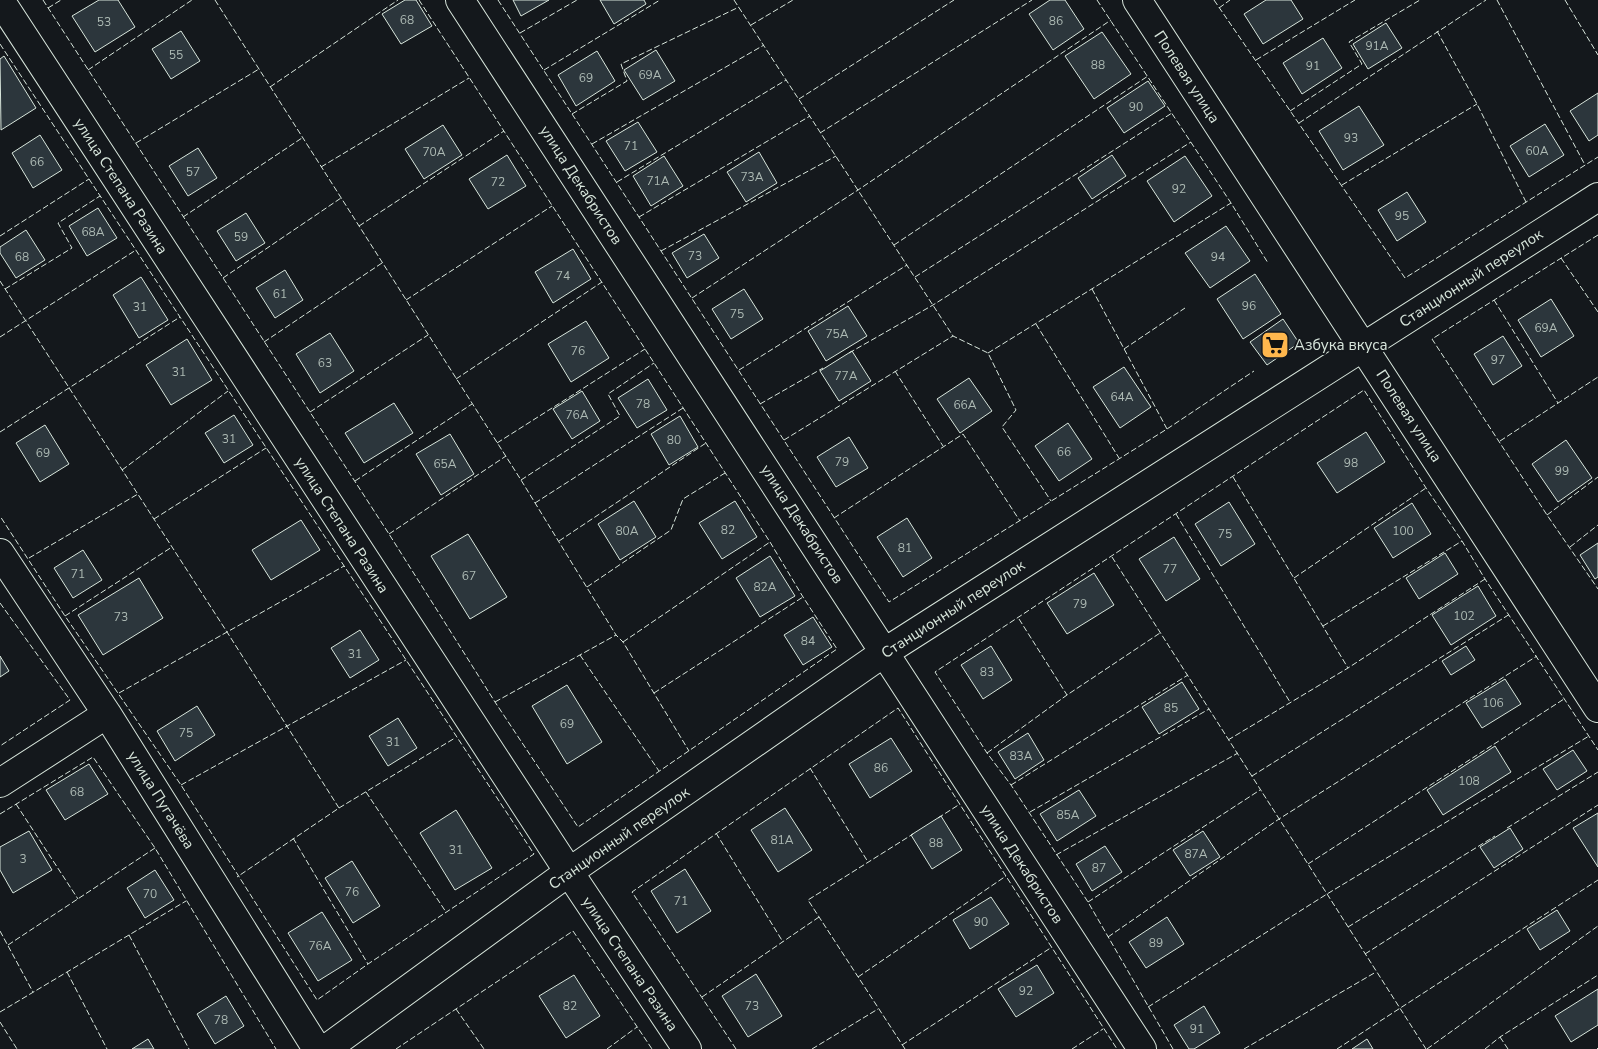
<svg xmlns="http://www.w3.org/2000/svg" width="1598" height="1049" viewBox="0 0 1598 1049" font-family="'Nunito Sans',sans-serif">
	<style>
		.building { fill: #2c363c; stroke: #d8e6dc }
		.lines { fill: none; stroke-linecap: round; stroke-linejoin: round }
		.minor-casing { stroke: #d8e6dc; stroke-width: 30 }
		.minor { stroke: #14181c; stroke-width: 28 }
		.fence { stroke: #d8e6dc; stroke-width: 1; stroke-dasharray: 6 2.5; stroke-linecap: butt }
		.labels { text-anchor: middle; stroke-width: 4; stroke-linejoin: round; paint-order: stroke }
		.number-label { font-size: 12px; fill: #adbab4 }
		.street-label { font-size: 15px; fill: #d8e6dc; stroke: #14181c }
		.poi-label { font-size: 15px; fill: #d8e6dc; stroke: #14181c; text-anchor: start }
	</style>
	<rect width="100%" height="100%" fill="#14181c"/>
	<path class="building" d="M 99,0 L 118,0 L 135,27 L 95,52 L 72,16 Z
		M 405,0 L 416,0 L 432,26 L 401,44 L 382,14 Z
		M 513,0 L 549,0 L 521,16 Z
		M 600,0 L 644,0 L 646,4 L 614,24 Z
		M 1050,0 L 1065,0 L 1084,29 L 1053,50 L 1029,14 Z
		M 1266,0 L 1291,0 L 1303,19 L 1263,44 L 1244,14 Z
		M 1386,23 L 1402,48 L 1368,69 L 1353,44 Z
		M 181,31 L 200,61 L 171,79 L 152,49 Z
		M 1102,32 L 1131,74 L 1094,99 L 1065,56 Z
		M 1323,38 L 1342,68 L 1302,94 L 1283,63 Z
		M 656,50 L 675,81 L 643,100 L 624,70 Z
		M 597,51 L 615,81 L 576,106 L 558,75 Z
		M 4,56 L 36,108 L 1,130 L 0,59 Z
		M 1148,81 L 1165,106 L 1124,133 L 1107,108 Z
		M 1598,93 L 1598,135 L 1589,141 L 1570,111 Z
		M 1359,106 L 1384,145 L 1343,170 L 1319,131 Z
		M 638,122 L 657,152 L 625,171 L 606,141 Z
		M 1545,124 L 1564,155 L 1529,177 L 1510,146 Z
		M 443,125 L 462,155 L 424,179 L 405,149 Z
		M 40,135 L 62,170 L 33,188 L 12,153 Z
		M 198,148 L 217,178 L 188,196 L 169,166 Z
		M 759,152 L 777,183 L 746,202 L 727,172 Z
		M 507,155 L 526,186 L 488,209 L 469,179 Z
		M 1112,155 L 1126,176 L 1092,199 L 1078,178 Z
		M 664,156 L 683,186 L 651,206 L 633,176 Z
		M 1185,156 L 1212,196 L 1174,222 L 1147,181 Z
		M 1407,192 L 1426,222 L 1397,241 L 1378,210 Z
		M 98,208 L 117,238 L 87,256 L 69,226 Z
		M 246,213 L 265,243 L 236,261 L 217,231 Z
		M 1226,226 L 1250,261 L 1210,288 L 1185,253 Z
		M 26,230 L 45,260 L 16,278 L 0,253 L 0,247 Z
		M 704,234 L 719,258 L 687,278 L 672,253 Z
		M 573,249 L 591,279 L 553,303 L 535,272 Z
		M 285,270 L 303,300 L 275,318 L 256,288 Z
		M 1255,274 L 1281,314 L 1243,339 L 1217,299 Z
		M 141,277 L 168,320 L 139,338 L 113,295 Z
		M 744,289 L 763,319 L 731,339 L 712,309 Z
		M 1551,299 L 1574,336 L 1541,357 L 1518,320 Z
		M 848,306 L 867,336 L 826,361 L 808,331 Z
		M 1283,319 L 1299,343 L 1267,365 L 1250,342 Z
		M 586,321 L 609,358 L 571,382 L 548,344 Z
		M 330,333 L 354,371 L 320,393 L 296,354 Z
		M 1503,336 L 1522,366 L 1493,385 L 1474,354 Z
		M 187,339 L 212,380 L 171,405 L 146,365 Z
		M 852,351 L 871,381 L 839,401 L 820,371 Z
		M 1124,367 L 1151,407 L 1120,428 L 1093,387 Z
		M 969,378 L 992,411 L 960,433 L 937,399 Z
		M 648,379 L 667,410 L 637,428 L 618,398 Z
		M 582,391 L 600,421 L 572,439 L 553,409 Z
		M 394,403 L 413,433 L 364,463 L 345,433 Z
		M 234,415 L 253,445 L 224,463 L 205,433 Z
		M 680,416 L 698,447 L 669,465 L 651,434 Z
		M 1068,423 L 1092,459 L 1059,481 L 1035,446 Z
		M 45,425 L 69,464 L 40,482 L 16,443 Z
		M 1366,432 L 1385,462 L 1337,493 L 1317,463 Z
		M 450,434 L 474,474 L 441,495 L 416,454 Z
		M 849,437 L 868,468 L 836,487 L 817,457 Z
		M 1566,440 L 1592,478 L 1558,502 L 1532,464 Z
		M 634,501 L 656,537 L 620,560 L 598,524 Z
		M 735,501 L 757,537 L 722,559 L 699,523 Z
		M 1229,502 L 1255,544 L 1221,566 L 1195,524 Z
		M 1412,503 L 1431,534 L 1393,558 L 1374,528 Z
		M 907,518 L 932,558 L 903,577 L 877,537 Z
		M 301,520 L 320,550 L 271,580 L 252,550 Z
		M 468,534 L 507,597 L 470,619 L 431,556 Z
		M 1174,537 L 1200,579 L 1166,601 L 1139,559 Z
		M 1598,543 L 1598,577 L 1595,579 L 1580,555 Z
		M 83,550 L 102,580 L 73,598 L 54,568 Z
		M 1445,553 L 1458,574 L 1419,599 L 1406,578 Z
		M 770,556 L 795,596 L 760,617 L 736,578 Z
		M 1094,573 L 1114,605 L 1067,634 L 1047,603 Z
		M 139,578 L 163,618 L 103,655 L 78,615 Z
		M 1478,586 L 1496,616 L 1451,645 L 1432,615 Z
		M 813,617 L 832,647 L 803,665 L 784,635 Z
		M 360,630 L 379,660 L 350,678 L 331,648 Z
		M 991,646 L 1012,680 L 983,699 L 961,665 Z
		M 1466,646 L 1475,660 L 1451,675 L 1442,661 Z
		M 0,656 L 9,671 L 0,677 Z
		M 1505,679 L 1521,704 L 1482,728 L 1466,703 Z
		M 1182,682 L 1199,709 L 1159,734 L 1142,707 Z
		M 567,685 L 602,742 L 567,764 L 532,706 Z
		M 197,706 L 215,735 L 175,761 L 157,731 Z
		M 398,718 L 417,748 L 388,766 L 369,736 Z
		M 1028,733 L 1044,760 L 1015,779 L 998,752 Z
		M 891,738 L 912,771 L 870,798 L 849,764 Z
		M 1495,746 L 1511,772 L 1443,815 L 1427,790 Z
		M 1573,750 L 1587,771 L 1557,790 L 1543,769 Z
		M 89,764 L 108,794 L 65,820 L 46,790 Z
		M 1079,790 L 1096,816 L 1057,841 L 1040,814 Z
		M 785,808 L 812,850 L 778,872 L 751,830 Z
		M 456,810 L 492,868 L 455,890 L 420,833 Z
		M 1598,813 L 1598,867 L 1573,828 Z
		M 941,816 L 962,850 L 932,869 L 911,835 Z
		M 1510,828 L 1523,849 L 1494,868 L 1480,847 Z
		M 29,831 L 52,870 L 13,893 L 0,870 L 0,847 Z
		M 1203,831 L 1220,857 L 1190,876 L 1173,850 Z
		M 1105,846 L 1122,872 L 1092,891 L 1076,864 Z
		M 352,861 L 380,906 L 353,923 L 325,878 Z
		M 685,869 L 711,911 L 677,933 L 651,891 Z
		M 155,870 L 174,900 L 145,918 L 127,888 Z
		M 991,897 L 1009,924 L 970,949 L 953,920 Z
		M 1557,910 L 1570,931 L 1540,950 L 1527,929 Z
		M 322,912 L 352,960 L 318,981 L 288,933 Z
		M 1167,917 L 1184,944 L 1146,968 L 1129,942 Z
		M 1037,965 L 1054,993 L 1016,1017 L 998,989 Z
		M 756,974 L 782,1016 L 748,1037 L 722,996 Z
		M 574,975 L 600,1016 L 566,1038 L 539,996 Z
		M 1598,989 L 1598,1025 L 1571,1042 L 1555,1016 Z
		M 226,996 L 244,1026 L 215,1044 L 197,1014 Z
		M 1204,1006 L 1220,1033 L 1194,1049 L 1189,1049 L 1174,1025 Z
		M 148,1039 L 154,1049 L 132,1049 Z
		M 1367,1039 L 1373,1049 L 1352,1049 Z"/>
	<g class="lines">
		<defs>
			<path id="minor" d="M 0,0 L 569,872 L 687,1049
				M 460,0 L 1142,1049
				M 1137,0 L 1598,708
				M 0,553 L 107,714 L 317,1049
				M 0,783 L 107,714
				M 326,1049 L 569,872 L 885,652 L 1598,197"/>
		</defs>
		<use href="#minor" class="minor-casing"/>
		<use href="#minor" class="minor"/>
		<path class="fence" d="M 43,0 L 389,534 L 495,702 L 578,827 L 837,649 L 803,597 L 770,542 L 419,0
			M 215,0 L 521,480 L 616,635 L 623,642 L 689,751
			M 498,0 L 889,602 L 1167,429 L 1254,371
			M 734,0 L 953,336 L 988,353 L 1016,410 L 1002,427 L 1051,501
			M 1097,0 L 1231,203 L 1268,263
			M 1214,0 L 1405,278 L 1598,157
			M 1497,0 L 1585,165
			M 1565,0 L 1598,55
			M 48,8 L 61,0
			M 1219,8 L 1230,0
			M 751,25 L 793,0
			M 1437,31 L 1477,104 L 1526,202
			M 520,33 L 577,0
			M 0,44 L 534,854 L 368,964 L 317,1000 L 181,785 L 65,616 L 0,516
			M 1256,60 L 1355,0
			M 88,70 L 192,0
			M 544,70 L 660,0
			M 270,87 L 398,0
			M 799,99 L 954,0
			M 1290,111 L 1362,64 L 1349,42 L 1420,0
			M 572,114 L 627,81 L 621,64 L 739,7
			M 1299,123 L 1486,0
			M 820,133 L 1032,0
			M 136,143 L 259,69
			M 592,144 L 764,45
			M 321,167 L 469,78
			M 617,182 L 786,80
			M 1342,185 L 1477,104
			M 183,217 L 302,138
			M 639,217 L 810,116
			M 359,226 L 504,131
			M 1598,235 L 1432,339 L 1547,515 L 1598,589
			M 0,236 L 89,179
			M 894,245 L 1148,76
			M 661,251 L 836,156
			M 1561,258 L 1598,312
			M 915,277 L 1172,113
			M 223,278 L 341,198
			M 0,281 L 227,632 L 339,808 L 237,877
			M 5,289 L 72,248 L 58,223 L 100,196
			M 1092,289 L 1167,429
			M 692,298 L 858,190 L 1111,20
			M 406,300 L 552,206
			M 1494,300 L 1558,403
			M 1036,324 L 1119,458
			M 0,337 L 136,250
			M 264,342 L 382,263
			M 1124,349 L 1185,308
			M 849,353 L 933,305 L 1191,142
			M 988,353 L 1231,203
			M 739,370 L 907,265
			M 895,371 L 943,446
			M 456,379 L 602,282
			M 760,404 L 823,368
			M 310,412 L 428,335
			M 0,432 L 180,317
			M 784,440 L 953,336
			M 1500,441 L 1598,377
			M 497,443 L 645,349
			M 122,470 L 228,391
			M 1233,477 L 1348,668
			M 521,480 L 620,416 L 608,394 L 654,363
			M 355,481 L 472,404
			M 535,503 L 683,408
			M 1176,514 L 1290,702
			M 1547,515 L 1598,477
			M 834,518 L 963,434 L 1020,521
			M 154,519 L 266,448
			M 389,534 L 506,456
			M 559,541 L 706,443
			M 1570,547 L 1598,525
			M 1112,557 L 1426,1049
			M 29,558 L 138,494
			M 1294,578 L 1426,488
			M 587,587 L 671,530 L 683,499 L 725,473
			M 0,603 L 70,700 L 0,746
			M 65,616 L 172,547
			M 1019,619 L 1067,695
			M 1323,626 L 1462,541
			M 623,642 L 770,542
			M 580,655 L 659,771
			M 119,693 L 344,566
			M 654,693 L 803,597
			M 495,702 L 616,635
			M 1228,740 L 1348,668 L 1485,579
			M 987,753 L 1067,695 L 1160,633
			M 810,768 L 868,862
			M 1252,776 L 1510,614
			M 181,785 L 406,660
			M 1011,785 L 1188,675
			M 366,792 L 446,912
			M 16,804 L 78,899
			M 339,808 L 455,738
			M 1030,812 L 1209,709
			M 0,814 L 93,757 L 155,848 L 276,1049
			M 938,818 L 960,804
			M 1507,828 L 1598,772
			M 716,833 L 783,942
			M 293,838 L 368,964
			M 1056,855 L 1238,753
			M 1308,864 L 1564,699
			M 1088,902 L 1260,790
			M 1348,927 L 1495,836
			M 0,931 L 33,992
			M 129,935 L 189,1049
			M 1108,937 L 1279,819 L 1537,656
			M 8,945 L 155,848
			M 1365,954 L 1598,805
			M 67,972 L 107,1049
			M 858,977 L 1006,876
			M 702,997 L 819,917
			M 1148,1007 L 1327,894 L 1589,736
			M 456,1009 L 484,1049
			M 0,1012 L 186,901
			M 0,1022 L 17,1049
			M 1500,1037 L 1508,1049
			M 902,1045 L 1052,947
			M 396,1049 L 573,931 L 652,1049
			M 607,1049 L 637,1027
			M 736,1049 L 632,892 L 898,708 L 1117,1049
			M 812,1049 L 878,1009
			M 905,1049 L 808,900 L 913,834
			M 1072,1049 L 1103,1029
			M 1173,1049 L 1088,902 L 1011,785 L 987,753 L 935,672 L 1364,390 L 1426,488 L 1462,541 L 1485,579 L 1598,750
			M 1244,1049 L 1376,972
			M 1337,1049 L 1598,880
			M 1427,1049 L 1598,926
			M 1485,1049 L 1500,1037 L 1598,975
			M 1597,1049 L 1598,1048"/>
	</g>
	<defs>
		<symbol id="supermarket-square" viewBox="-11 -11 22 22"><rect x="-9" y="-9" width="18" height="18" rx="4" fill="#ffb74d" stroke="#14181c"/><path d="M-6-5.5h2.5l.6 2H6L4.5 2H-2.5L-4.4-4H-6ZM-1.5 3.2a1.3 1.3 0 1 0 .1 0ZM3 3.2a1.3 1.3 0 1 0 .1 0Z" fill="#111"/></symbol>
	</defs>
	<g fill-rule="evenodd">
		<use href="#supermarket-square" x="1259" y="329" width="32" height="32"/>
	</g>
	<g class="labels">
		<g class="number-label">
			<text x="407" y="24">68</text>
			<text x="1056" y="25">86</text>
			<text x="104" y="26">53</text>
			<text x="1377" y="50">91А</text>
			<text x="176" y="59">55</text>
			<text x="1098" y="69">88</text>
			<text x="1313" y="70">91</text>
			<text x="650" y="79">69А</text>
			<text x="586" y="82">69</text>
			<text x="1136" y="111">90</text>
			<text x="1351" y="142">93</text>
			<text x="631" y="150">71</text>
			<text x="1537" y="155">60А</text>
			<text x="434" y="156">70А</text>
			<text x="37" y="166">66</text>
			<text x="193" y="176">57</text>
			<text x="752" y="181">73А</text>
			<text x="658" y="185">71А</text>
			<text x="498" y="186">72</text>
			<text x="1179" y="193">92</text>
			<text x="1402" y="220">95</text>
			<text x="93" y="236">68А</text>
			<text x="241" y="241">59</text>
			<text x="695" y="260">73</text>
			<text x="22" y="261">68</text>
			<text x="1218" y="261">94</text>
			<text x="563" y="280">74</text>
			<text x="280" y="298">61</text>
			<text x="1249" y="310">96</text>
			<text x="140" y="311">31</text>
			<text x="737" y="318">75</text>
			<text x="1546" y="332">69А</text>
			<text x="837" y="338">75А</text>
			<text x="578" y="355">76</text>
			<text x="1498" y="364">97</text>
			<text x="325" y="367">63</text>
			<text x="179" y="376">31</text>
			<text x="846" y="380">77А</text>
			<text x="1122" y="401">64А</text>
			<text x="643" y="408">78</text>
			<text x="965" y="409">66А</text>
			<text x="577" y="419">76А</text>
			<text x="229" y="443">31</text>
			<text x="674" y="444">80</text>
			<text x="1064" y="456">66</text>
			<text x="43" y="457">69</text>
			<text x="842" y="466">79</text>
			<text x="1351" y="467">98</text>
			<text x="445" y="468">65А</text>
			<text x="1562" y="475">99</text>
			<text x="728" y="534">82</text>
			<text x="627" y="535">80А</text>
			<text x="1403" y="535">100</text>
			<text x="1225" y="538">75</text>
			<text x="905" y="552">81</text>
			<text x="1170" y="573">77</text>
			<text x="78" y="578">71</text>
			<text x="469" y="580">67</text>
			<text x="765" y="591">82А</text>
			<text x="1080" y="608">79</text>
			<text x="1464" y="620">102</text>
			<text x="121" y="621">73</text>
			<text x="808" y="645">84</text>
			<text x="355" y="658">31</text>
			<text x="987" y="676">83</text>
			<text x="1493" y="707">106</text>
			<text x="1171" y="712">85</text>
			<text x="567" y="728">69</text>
			<text x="186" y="737">75</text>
			<text x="393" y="746">31</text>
			<text x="1021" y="760">83А</text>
			<text x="881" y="772">86</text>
			<text x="1469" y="785">108</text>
			<text x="77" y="796">68</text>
			<text x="1068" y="819">85А</text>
			<text x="782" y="844">81А</text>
			<text x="936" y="847">88</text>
			<text x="456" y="854">31</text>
			<text x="1196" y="858">87А</text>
			<text x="23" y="863">3</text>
			<text x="1099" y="872">87</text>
			<text x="352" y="896">76</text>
			<text x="150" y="898">70</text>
			<text x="681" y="905">71</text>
			<text x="981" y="926">90</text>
			<text x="1156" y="947">89</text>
			<text x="320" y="950">76А</text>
			<text x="1026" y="995">92</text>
			<text x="570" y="1010">82</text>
			<text x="752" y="1010">73</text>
			<text x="221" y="1024">78</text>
			<text x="1197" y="1033">91</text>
		</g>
		<g class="street-label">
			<text transform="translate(1187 77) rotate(57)" y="5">Полевая улица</text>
			<text transform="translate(581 185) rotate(57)" y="5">улица Декабристов</text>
			<text transform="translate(121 186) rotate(57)" y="5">улица Степана Разина</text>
			<text transform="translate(1471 278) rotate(-33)" y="5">Станционный переулок</text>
			<text transform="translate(1409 416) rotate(57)" y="5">Полевая улица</text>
			<text transform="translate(802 524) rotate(57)" y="5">улица Декабристов</text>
			<text transform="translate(342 525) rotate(57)" y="5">улица Степана Разина</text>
			<text transform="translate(953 609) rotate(-33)" y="5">Станционный переулок</text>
			<text transform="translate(161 800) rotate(58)" y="5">улица Пугачёва</text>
			<text transform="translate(619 838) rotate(-35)" y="5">Станционный переулок</text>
			<text transform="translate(1022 864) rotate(57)" y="5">улица Декабристов</text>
			<text transform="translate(630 964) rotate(56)" y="5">улица Степана Разина</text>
		</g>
		<g class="poi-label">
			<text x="1294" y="350">Азбука вкуса</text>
		</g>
	</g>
</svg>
